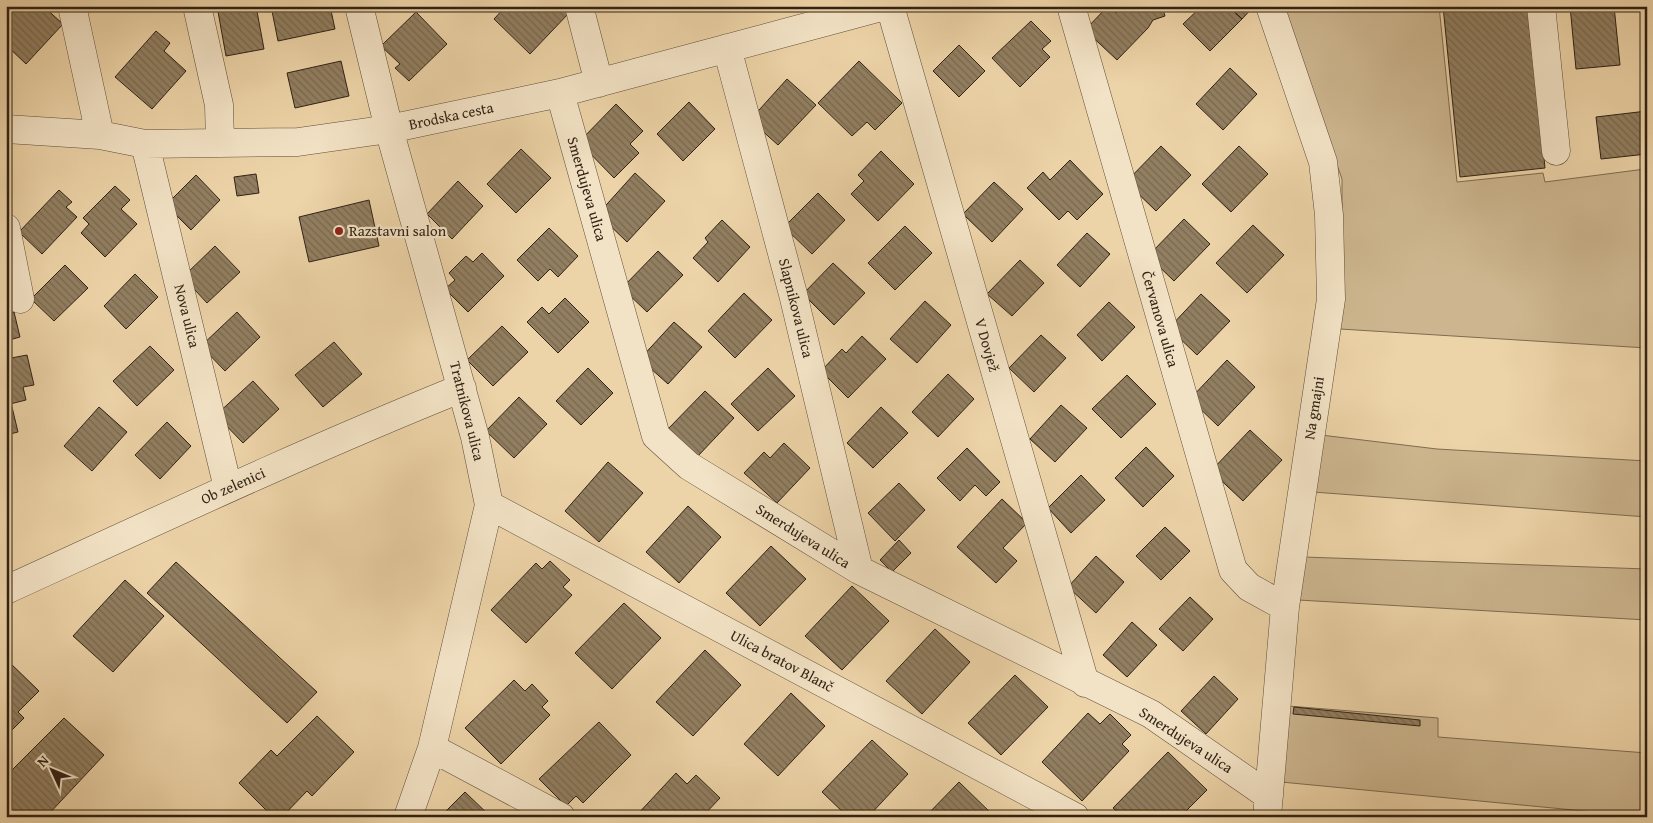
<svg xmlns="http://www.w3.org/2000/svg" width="1653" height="823" viewBox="0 0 1653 823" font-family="'Gentium Book Plus',serif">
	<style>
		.grass { fill: #cdb68f; stroke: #7e6c52 }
		.building { fill: url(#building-back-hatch); stroke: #302215 }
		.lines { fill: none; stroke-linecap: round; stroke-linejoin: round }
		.minor-casing { stroke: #5f4e3a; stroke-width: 29 }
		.minor { stroke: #f3e3c6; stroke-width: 28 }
		.poi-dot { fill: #8f2418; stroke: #f3e3c6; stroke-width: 2 }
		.labels { text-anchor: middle; stroke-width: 4.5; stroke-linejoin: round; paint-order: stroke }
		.street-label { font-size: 15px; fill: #302215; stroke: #f3e3c6 }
		.poi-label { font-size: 15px; fill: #302215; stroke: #f3e3c6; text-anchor: start }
	</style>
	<defs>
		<pattern id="building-back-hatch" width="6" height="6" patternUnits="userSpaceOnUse" patternTransform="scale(1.25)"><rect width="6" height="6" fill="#927f61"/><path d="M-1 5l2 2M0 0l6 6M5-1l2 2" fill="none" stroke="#78684f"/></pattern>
	</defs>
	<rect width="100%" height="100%" fill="#edd4a8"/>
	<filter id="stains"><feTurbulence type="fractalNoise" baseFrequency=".004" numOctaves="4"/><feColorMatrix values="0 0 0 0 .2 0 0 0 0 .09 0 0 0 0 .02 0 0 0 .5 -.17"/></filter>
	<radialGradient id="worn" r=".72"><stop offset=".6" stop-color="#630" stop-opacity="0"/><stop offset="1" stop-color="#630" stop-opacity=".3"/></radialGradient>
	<path class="grass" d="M 1281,6 L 1439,6 L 1457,182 L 1543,173 L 1545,182 L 1645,169 L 1647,348 L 1340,329 L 1342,297 L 1342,179 Z
		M 1321,435 L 1437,449 L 1647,461 L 1647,517 L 1313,492 Z
		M 1304,557 L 1647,569 L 1647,620 L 1298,600 Z
		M 1288,706 L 1438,718 L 1438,737 L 1647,753 L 1647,817 L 1281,782 Z"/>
	<path class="building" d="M 6,6 L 43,6 L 63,24 L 26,64 L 6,45 Z
		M 217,6 L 256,6 L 264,49 L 226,56 Z
		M 271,6 L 330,6 L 335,29 L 278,41 Z
		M 506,6 L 562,6 L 569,13 L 530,54 L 494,19 Z
		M 1108,6 L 1116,13 L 1123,6 L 1162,6 L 1165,16 L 1153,20 L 1148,28 L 1117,60 L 1085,30 Z
		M 1202,6 L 1228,6 L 1242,19 L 1210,51 L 1183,24 Z
		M 1228,6 L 1254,6 L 1242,19 Z
		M 1443,6 L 1529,6 L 1545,168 L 1460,177 Z
		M 1570,6 L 1614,6 L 1620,65 L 1576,69 Z
		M 416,12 L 447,44 L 409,81 L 395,68 L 400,64 L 381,46 Z
		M 1031,21 L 1051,41 L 1042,49 L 1050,57 L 1020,87 L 992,58 Z
		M 156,31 L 170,43 L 164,51 L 186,71 L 152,109 L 115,77 Z
		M 959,45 L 985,71 L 959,97 L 933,71 Z
		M 341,61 L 349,96 L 295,108 L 287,73 Z
		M 859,61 L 902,103 L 875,130 L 867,122 L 852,136 L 818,103 Z
		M 1230,68 L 1257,94 L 1223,130 L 1196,104 Z
		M 787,79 L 816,105 L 778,145 L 750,120 Z
		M 689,102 L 715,129 L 683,161 L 657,134 Z
		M 616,104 L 643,131 L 630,144 L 639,153 L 614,178 L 579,142 Z
		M 1647,111 L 1647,154 L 1601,159 L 1596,117 Z
		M 1161,146 L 1191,175 L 1156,211 L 1126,182 Z
		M 1239,146 L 1268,174 L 1231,212 L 1202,184 Z
		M 521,149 L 551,178 L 516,213 L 487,184 Z
		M 881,151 L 914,184 L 878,221 L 851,194 L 864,181 L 858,175 Z
		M 1070,160 L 1103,194 L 1077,220 L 1068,211 L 1059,220 L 1027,188 L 1043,172 L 1050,180 Z
		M 635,173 L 665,201 L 627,242 L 598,214 Z
		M 256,174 L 259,193 L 237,196 L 234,177 Z
		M 196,175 L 220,200 L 191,230 L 166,205 Z
		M 458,181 L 483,206 L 452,239 L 427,214 Z
		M 994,182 L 1023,209 L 992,242 L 963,214 Z
		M 115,186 L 130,200 L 121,209 L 137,224 L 105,257 L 81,233 L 89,224 L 83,218 Z
		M 59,190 L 72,202 L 66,207 L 77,217 L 42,254 L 19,232 Z
		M 818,193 L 845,220 L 812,254 L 784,227 Z
		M 369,200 L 379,246 L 309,262 L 299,217 Z
		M 1184,219 L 1210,244 L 1174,281 L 1148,256 Z
		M 722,220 L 750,247 L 718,282 L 693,258 L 708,242 L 705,238 Z
		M 1253,225 L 1284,255 L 1247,293 L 1216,263 Z
		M 905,226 L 932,253 L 895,290 L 868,263 Z
		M 549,228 L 578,256 L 558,277 L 550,269 L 538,281 L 517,260 Z
		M 1087,233 L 1110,254 L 1080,287 L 1057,265 Z
		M 215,246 L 240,272 L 207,303 L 183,277 Z
		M 658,251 L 683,275 L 647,312 L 622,288 Z
		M 482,253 L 504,276 L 468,312 L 445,289 L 455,280 L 449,273 L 466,256 L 473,262 Z
		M 1020,260 L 1044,283 L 1012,316 L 987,294 Z
		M 833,263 L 865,293 L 834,325 L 803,294 Z
		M 65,265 L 88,288 L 54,321 L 31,299 Z
		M 135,274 L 158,297 L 126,329 L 104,306 Z
		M 744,293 L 772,320 L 735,358 L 708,331 Z
		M 1201,294 L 1230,321 L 1197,355 L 1169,328 Z
		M 565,298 L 589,322 L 558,353 L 527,322 L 542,307 L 549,314 Z
		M 925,301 L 951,325 L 917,363 L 890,339 Z
		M 1109,302 L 1135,327 L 1102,361 L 1077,335 Z
		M 14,312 L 20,337 L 6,341 L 6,314 Z
		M 237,312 L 260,337 L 225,371 L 201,346 Z
		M 674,322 L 702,347 L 668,384 L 640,359 Z
		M 502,326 L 528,352 L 493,386 L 467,360 Z
		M 1041,335 L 1066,358 L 1034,392 L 1009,368 Z
		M 862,336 L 886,359 L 848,398 L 821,371 L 842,349 L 846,353 Z
		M 334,342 L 362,374 L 323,407 L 295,375 Z
		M 150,346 L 174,370 L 137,406 L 113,381 Z
		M 27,355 L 34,385 L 23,387 L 26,400 L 6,405 L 6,359 Z
		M 1227,360 L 1255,387 L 1218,426 L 1190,399 Z
		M 588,368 L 613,393 L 581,425 L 556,401 Z
		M 768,368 L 795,396 L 758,431 L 731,404 Z
		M 948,374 L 974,399 L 938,437 L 912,412 Z
		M 1127,375 L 1156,404 L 1121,438 L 1092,409 Z
		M 253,381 L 279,409 L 243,443 L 216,415 Z
		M 705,391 L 734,418 L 697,457 L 668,429 Z
		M 519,397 L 547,424 L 514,458 L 486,431 Z
		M 1061,405 L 1087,428 L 1055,462 L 1030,439 Z
		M 12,407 L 18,432 L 6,435 L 6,409 Z
		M 99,407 L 127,432 L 92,471 L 64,446 Z
		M 881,407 L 908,433 L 873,468 L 847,443 Z
		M 167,422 L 191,446 L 160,479 L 135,455 Z
		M 1250,430 L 1282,460 L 1243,501 L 1211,471 Z
		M 784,443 L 810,468 L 777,503 L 744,473 L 764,452 L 770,458 Z
		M 1146,447 L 1174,476 L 1143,507 L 1115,478 Z
		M 967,448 L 1000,482 L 986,496 L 975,485 L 960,501 L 937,478 Z
		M 608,462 L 643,493 L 599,542 L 565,511 Z
		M 1081,475 L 1105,500 L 1071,533 L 1048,508 Z
		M 899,483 L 925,510 L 895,541 L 868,513 Z
		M 1002,499 L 1027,523 L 1003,548 L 1017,561 L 996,583 L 957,547 Z
		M 688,506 L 721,537 L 679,583 L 646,552 Z
		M 1165,527 L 1190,551 L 1161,580 L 1136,556 Z
		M 899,540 L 911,553 L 892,572 L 880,560 Z
		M 771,546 L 806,579 L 760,626 L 726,593 Z
		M 1096,556 L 1124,582 L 1096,613 L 1068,587 Z
		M 550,561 L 570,580 L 563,587 L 572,595 L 526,643 L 491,610 L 536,563 L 542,569 Z
		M 176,562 L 317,692 L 287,723 L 147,593 Z
		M 125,580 L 164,616 L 113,672 L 73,636 Z
		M 852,586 L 889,621 L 842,670 L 805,636 Z
		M 1190,597 L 1213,619 L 1183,651 L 1159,629 Z
		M 624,603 L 661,638 L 612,689 L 575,653 Z
		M 1132,622 L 1157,645 L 1127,677 L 1103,655 Z
		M 935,629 L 970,662 L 922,714 L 886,681 Z
		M 705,650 L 741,685 L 693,736 L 656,702 Z
		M 6,659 L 39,691 L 18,712 L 24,718 L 6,736 Z
		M 1015,675 L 1048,707 L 1001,755 L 968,723 Z
		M 1214,676 L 1238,699 L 1206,734 L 1181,711 Z
		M 514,680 L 525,691 L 532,684 L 548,701 L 542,707 L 550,715 L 501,764 L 465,728 Z
		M 791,693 L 825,726 L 778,776 L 744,744 Z
		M 1294,707 L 1420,720 L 1420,726 L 1293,714 Z
		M 1088,713 L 1100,724 L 1110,714 L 1131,735 L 1122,744 L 1129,751 L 1082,801 L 1042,762 Z
		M 317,716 L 354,752 L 312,796 L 307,791 L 282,817 L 273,817 L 239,783 L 271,750 L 277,756 Z
		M 64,718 L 104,755 L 46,817 L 6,817 L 6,776 Z
		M 599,722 L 631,755 L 583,803 L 576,796 L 566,806 L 539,779 Z
		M 872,740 L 908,774 L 868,817 L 848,817 L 822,792 Z
		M 1168,752 L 1207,790 L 1180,817 L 1123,817 L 1113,808 Z
		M 676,773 L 687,784 L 696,775 L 720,798 L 702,817 L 635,817 Z
		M 959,782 L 994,816 L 994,817 L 925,817 Z
		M 465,792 L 491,817 L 440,817 Z"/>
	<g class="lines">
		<defs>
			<path id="minor" d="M 72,6 L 100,135
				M 197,6 L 219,105 L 220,142
				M 359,6 L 389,129 L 475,437 L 489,505 L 432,748 L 408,817
				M 579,6 L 599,83
				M 890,6 L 1085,683
				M 1071,6 L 1233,570 L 1249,587 L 1285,607
				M 1541,6 L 1556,151
				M 727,48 L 793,294 L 859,570
				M 560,93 L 656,436 L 689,466 L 859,570 L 1151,714 L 1269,796
				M 6,129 L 100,135 L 145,144 L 298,142 L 389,129 L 560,93 L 885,6
				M 145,144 L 228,488
				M 6,228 L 20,299
				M 489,505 L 1075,817
				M 6,590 C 157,521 308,450 462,388
				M 432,748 L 561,817
				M 1267,817 L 1285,607 L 1331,299 L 1329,215 L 1323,162 L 1270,6"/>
		</defs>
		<use href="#minor" class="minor-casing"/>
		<use href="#minor" class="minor"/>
	</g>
	<circle class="poi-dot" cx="339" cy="231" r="5"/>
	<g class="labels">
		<g class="street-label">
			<text transform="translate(451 116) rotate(-12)" y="5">Brodska cesta</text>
			<text transform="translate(587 189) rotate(74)" y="5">Smerdujeva ulica</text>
			<text transform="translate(796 308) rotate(76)" y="5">Slapnikova ulica</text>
			<text transform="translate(187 316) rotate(76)" y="5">Nova ulica</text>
			<text transform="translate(1160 319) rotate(74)" y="5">Červanova ulica</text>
			<text transform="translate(987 345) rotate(74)" y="5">V Dovjež</text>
			<text transform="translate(1314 408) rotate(-81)" y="5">Na gmajni</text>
			<text transform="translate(467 411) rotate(76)" y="5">Tratnikova ulica</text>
			<text transform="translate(233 486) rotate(-24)" y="5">Ob zelenici</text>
			<text transform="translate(803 536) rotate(32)" y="5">Smerdujeva ulica</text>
			<text transform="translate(782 661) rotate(28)" y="5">Ulica bratov Blanč</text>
			<text transform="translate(1186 740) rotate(33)" y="5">Smerdujeva ulica</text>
		</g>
		<g class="poi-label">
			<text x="349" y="236">Razstavni salon</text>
		</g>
	</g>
	<rect width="1653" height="823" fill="none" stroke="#edd4a8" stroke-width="25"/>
	<rect x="8" y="8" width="1638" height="808" fill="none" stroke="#302215" stroke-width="2.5"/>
	<rect x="12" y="12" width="1628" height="798" fill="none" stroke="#302215"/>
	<g transform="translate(52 770) rotate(314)" stroke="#f3e3c6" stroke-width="4" paint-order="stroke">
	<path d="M0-4L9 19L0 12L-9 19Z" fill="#302215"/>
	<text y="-8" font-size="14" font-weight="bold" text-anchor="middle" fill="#302215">N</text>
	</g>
	<rect width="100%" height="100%" filter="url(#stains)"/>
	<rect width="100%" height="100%" fill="url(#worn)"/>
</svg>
